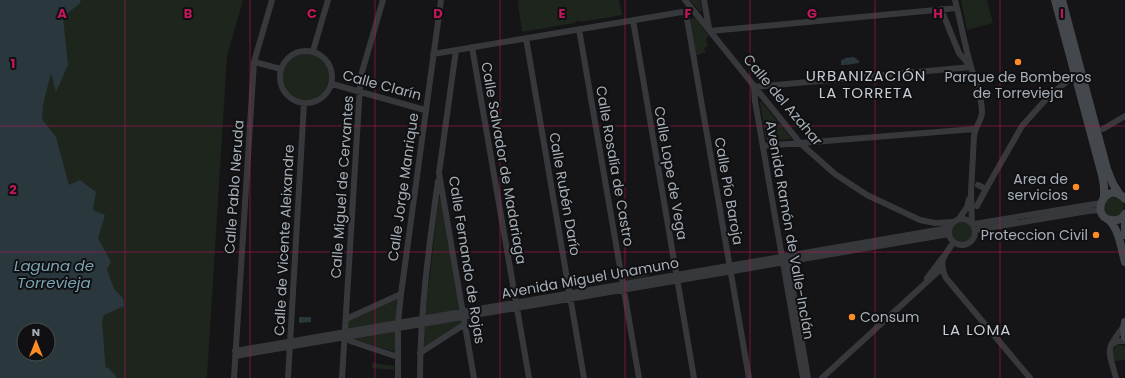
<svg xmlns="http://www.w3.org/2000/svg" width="1125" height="378" viewBox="0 0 1125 378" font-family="Poppins,sans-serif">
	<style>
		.green { fill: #1d251d; fill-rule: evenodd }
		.water { fill: #2a373c; fill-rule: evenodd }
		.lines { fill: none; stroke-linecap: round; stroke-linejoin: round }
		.river { stroke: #2a373c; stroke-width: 9 }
		.minor { stroke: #36383c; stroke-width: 6 }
		.secondary { stroke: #44474c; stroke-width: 8 }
		.grid { fill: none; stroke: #c2185b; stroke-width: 1; stroke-opacity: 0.55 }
		.poi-dot { fill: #fd8c27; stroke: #101012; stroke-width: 1.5 }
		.labels { text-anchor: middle; stroke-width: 4; stroke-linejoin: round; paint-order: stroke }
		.poi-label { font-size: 14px; fill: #a6afb8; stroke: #101012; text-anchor: end }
		.street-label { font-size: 14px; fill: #a6afb8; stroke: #101012 }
		.neighbourhood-label { font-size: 15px; letter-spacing: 1px; fill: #c7cdd4; stroke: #101012 }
		.water-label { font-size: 15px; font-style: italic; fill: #7ba5b5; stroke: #101012 }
		.grid-label { font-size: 13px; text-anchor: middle; font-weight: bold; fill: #c2185b; stroke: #101012; stroke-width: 4; stroke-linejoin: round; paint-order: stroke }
	</style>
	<rect width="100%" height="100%" fill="#151517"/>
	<path class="green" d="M 0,0 L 243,0 L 227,56 L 207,378 L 0,378 ZM 24,330 L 48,330 L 48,354 L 24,354 Z
		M 519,0 L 619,0 L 622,15 L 581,22 L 580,21 L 576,21 L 575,23 L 522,32 L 518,2 Z
		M 690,0 L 700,0 L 702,11 L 700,12 Z
		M 961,0 L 987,0 L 993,23 L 967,30 Z
		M 694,18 L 696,19 L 709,36 L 706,39 L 708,46 L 704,48 L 706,52 L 698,55 L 696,55 L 691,22 L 691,19 Z
		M283 77a23 23 0 1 1 46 0a23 23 0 1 1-46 0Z
		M 761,101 L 791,138 L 791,139 L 768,141 L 766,140 L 760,102 Z
		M1104 207a10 10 0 1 1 20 0a10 10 0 1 1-20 0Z
		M 439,198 L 440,198 L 460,309 L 425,316 Z
		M952 232a10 10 0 1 1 20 0a10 10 0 1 1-20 0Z
		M 624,267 L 627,267 L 628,270 L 631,271 L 633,279 L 626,280 Z
		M 648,268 L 649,276 L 634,279 L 632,270 L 635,270 L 638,272 L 641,269 Z
		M 397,299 L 397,321 L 347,329 L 348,321 Z
		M 462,320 L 461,324 L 424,347 L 424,326 Z
		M 395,331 L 395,352 L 353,339 Z
		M 1117,345 L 1121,345 L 1125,347 L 1125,360 L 1115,361 L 1120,378 L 1113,356 L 1113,350 Z
		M 372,363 L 394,366 L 394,370 L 372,368 Z"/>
	<path class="water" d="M 0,0 L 81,0 L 79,4 L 63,17 L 68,65 L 56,92 L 51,73 L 43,105 L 42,119 L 56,137 L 69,185 L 80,180 L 96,192 L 93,210 L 105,215 L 98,238 L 111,262 L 107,269 L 114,289 L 123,298 L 124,306 L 104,315 L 102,321 L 106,372 L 107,378 L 0,378 ZM 24,330 L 48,330 L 48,354 L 24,354 Z
		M 854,57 L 859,61 L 859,63 L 846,65 L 845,63 L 845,65 L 841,65 L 841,60 L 845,59 L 845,61 L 845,58 Z
		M 299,317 L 311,317 L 311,322 L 299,323 Z"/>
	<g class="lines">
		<path class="river" d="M 106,372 L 112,378"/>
		<path class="minor" d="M 685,0 L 800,143 L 835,174 L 867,195 L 920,220 L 935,223 L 953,222
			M 704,0 L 709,28
			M 955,0 C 961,23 965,47 972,70 C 976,84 982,97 982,112 C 982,120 975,127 974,136 L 971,192 L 972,223
			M 941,9 L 959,53 L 971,67
			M 633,20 L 694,378
			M 579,29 L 639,378
			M 710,31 L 957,8
			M 526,38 L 584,378
			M 472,47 L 529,378
			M 456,50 L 439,173 L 474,378
			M280 77a26 26 0 1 1 52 0a26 26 0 1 1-52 0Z
			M 313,51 L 328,0
			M 433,54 L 682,12 L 686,13 L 749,378
			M 254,62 L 281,69
			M 332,84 L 425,110
			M 754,87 L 755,101 L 803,378
			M 754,87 L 971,67
			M 1103,129 L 1125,116
			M 763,146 L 975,129
			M 978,185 L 986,189 L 1022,126 L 1049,96 L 1070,79
			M 977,206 L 986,189
			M949 232a13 13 0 1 1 26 0a13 13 0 1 1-26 0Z
			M 959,219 L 967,207 L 969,199
			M 974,224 L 1101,203
			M 976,230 L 1088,211 L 1101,210
			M 954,242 C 944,255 938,262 946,278 L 1030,378
			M 788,261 L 808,378
			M 927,278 L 943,257
			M 346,319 L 401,294
			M 345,338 L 353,342 L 398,357
			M 1111,345 L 1118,341 L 1125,341
			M 235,351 L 949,228
			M 420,353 L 465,324
			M 235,356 L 949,234
			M 234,378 L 254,62 L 272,0
			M 288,378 L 304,103
			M 342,378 L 360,86 L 362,72 L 383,0
			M 398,378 L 398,323 L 401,294 L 441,0
			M 420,378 C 420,312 429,246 438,181
			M 822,378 L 942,268
			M 1116,378 C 1108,349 1105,350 1124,326"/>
		<path class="secondary" d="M 1055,0 L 1102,175 L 1104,186 L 1104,198
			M 1062,0 L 1107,169 L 1113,184 L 1120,195
			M 1125,199 C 1107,178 1088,216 1111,220 C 1117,221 1122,219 1125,214
			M 1125,217 L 1125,235
			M 1109,220 C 1119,230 1121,247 1125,262
			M 1125,322 L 1124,329 L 1125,337"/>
	</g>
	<path class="grid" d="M 125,0 L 125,378M 250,0 L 250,378M 375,0 L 375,378M 500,0 L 500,378M 625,0 L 625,378M 750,0 L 750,378M 875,0 L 875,378M 1000,0 L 1000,378M 0,126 L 1125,126M 0,252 L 1125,252"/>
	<g class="poi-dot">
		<circle cx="1018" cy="62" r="4"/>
		<circle cx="1076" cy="187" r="4"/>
		<circle cx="1096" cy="235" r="4"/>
		<circle cx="852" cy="317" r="4"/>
	</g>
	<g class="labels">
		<g class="poi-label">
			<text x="1018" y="82" text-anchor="middle">Parque de Bomberos<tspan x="1018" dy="16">de Torrevieja</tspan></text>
			<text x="1068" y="184">Area de<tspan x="1068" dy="16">servicios</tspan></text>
			<text x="1088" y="240">Proteccion Civil</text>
			<text x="860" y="322" text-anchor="start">Consum</text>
		</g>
		<g class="street-label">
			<text transform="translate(382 85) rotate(15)" y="5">Calle Clarín</text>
			<text transform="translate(783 100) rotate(50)" y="5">Calle del Azahar</text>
			<text transform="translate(504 163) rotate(80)" y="5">Calle Salvador de Madariaga</text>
			<text transform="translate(615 166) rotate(80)" y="5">Calle Rosalía de Castro</text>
			<text transform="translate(671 173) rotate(80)" y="5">Calle Lope de Vega</text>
			<text transform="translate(234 187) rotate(-86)" y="5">Calle Pablo Neruda</text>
			<text transform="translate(342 187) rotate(-86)" y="5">Calle Miguel de Cervantes</text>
			<text transform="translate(403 187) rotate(-82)" y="5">Calle Jorge Manrique</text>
			<text transform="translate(729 191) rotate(80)" y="5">Calle Pío Baroja</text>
			<text transform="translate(565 194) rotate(80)" y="5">Calle Rubén Darío</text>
			<text transform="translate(790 230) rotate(80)" y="5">Avenida Ramón de Valle-Inclán</text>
			<text transform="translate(284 240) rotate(-87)" y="5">Calle de Vicente Aleixandre</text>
			<text transform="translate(467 260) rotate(81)" y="5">Calle Fernando de Rojas</text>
			<text transform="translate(590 278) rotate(-10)" y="5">Avenida Miguel Unamuno</text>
		</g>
		<g class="neighbourhood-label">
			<text x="866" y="81">URBANIZACIÓN<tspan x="866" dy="17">LA TORRETA</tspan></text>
			<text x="977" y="335">LA LOMA</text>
		</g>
		<g class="water-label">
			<text x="54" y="271">Laguna de<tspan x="54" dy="17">Torrevieja</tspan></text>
		</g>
	</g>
	<g class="grid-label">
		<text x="62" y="18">A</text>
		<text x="188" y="18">B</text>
		<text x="312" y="18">C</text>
		<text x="438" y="18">D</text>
		<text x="562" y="18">E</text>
		<text x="688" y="18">F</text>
		<text x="812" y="18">G</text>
		<text x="938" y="18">H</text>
		<text x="1062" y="18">I</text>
		<text x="13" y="68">1</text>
		<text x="13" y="194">2</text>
	</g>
	<g transform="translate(36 342)"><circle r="19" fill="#101012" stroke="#4c5054"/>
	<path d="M0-3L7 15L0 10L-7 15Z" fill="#fd8c27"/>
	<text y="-6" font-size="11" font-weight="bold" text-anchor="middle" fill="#a6afb8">N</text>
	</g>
</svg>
